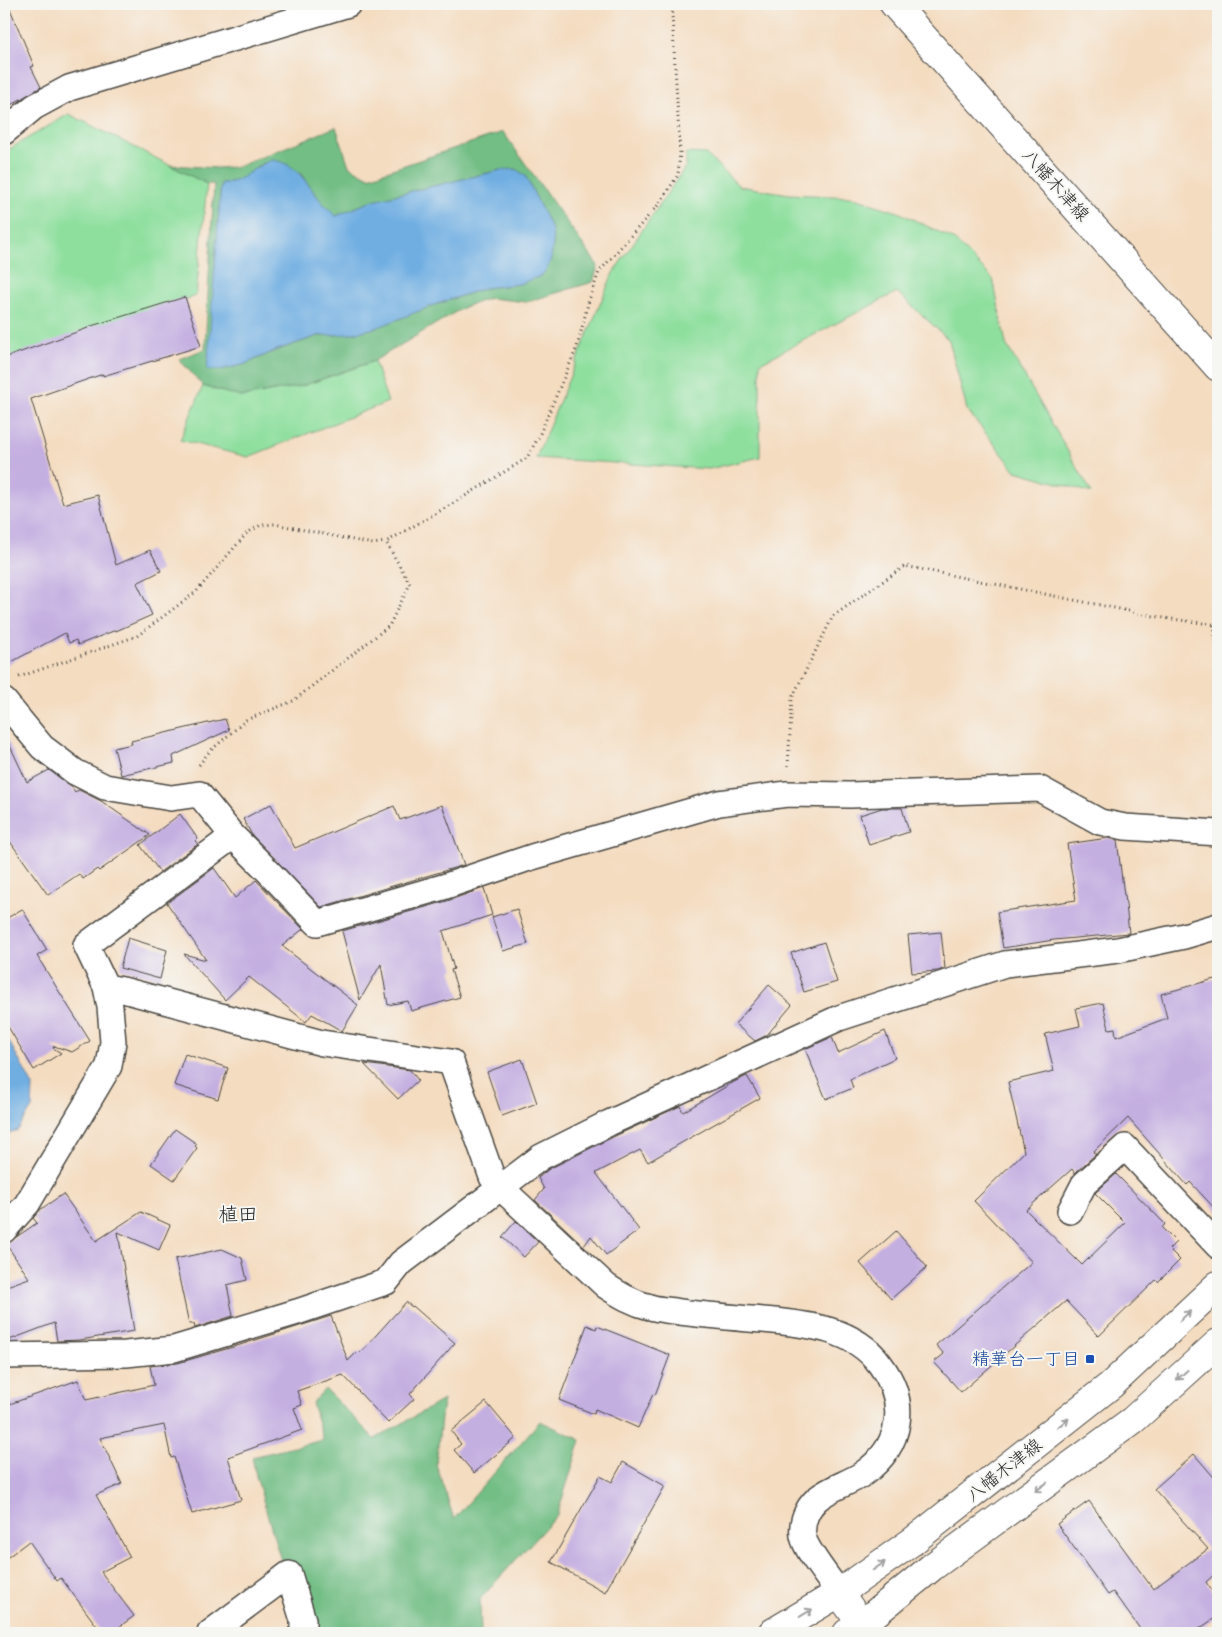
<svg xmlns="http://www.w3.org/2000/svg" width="1222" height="1637" viewBox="0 0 1222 1637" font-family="Sriracha,'Klee One',sans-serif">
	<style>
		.green { fill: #8edf9e; stroke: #5c8564 }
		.forest { fill: #72be85; stroke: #4e7458; fill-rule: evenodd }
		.water { fill: #70aee2; stroke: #4e6c86 }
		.building { fill: #c4afe1 }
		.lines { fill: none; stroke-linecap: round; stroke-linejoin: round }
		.street-casing { stroke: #494641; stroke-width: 28 }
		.secondary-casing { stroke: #494641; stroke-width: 30 }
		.primary-casing { stroke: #494641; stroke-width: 30 }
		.path { stroke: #494641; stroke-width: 3; stroke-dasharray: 1 4; stroke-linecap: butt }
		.street { stroke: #fff; stroke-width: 25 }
		.secondary { stroke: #fff; stroke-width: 28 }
		.primary { stroke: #fff; stroke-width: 28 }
		.oneway { stroke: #a0a0a0 }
		.transit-dot { fill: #1a4fb4; stroke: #f6f6f2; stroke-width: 2 }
		.labels { text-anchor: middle; stroke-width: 4; stroke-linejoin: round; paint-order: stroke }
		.street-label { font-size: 18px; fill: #2b2b2b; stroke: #f6f6f2 }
		.transit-label { font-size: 18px; fill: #164399; stroke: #f6f6f2; text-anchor: end }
		.quarter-label { font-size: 20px; fill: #2b2b2b; stroke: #f6f6f2 }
	</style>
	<rect width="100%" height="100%" fill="#f6f6f2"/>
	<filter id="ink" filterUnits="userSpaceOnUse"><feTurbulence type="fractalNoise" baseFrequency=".02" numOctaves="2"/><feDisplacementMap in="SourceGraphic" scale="10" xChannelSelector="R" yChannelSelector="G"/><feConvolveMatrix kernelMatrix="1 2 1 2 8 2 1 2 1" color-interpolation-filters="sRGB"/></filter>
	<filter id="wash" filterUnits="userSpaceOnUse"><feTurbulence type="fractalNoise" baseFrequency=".0096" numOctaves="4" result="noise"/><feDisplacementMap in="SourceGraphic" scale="20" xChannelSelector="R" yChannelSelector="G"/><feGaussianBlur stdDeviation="1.12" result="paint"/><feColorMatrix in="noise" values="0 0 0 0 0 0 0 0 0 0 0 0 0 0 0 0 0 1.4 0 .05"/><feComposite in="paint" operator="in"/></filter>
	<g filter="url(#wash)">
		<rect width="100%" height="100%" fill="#f4dcc0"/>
		<path class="green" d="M 69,114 L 207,184 L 196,296 L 4,358 L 4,152 Z
			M 686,153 L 706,154 L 739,186 L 789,194 L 851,197 L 898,212 L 953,239 L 993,279 L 1006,344 L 1092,493 L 1016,471 L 967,410 L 949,340 L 897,292 L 760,363 L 760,457 L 709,469 L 536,458 L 613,273 L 686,166 Z
			M 374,361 L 388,402 L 248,457 L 180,440 L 203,386 L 241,397 L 302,386 Z"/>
		<path class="forest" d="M 336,127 L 349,166 L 369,177 L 503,132 L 598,266 L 593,282 L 526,302 L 490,298 L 464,307 L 374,361 L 302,386 L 241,397 L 203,386 L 179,359 L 205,349 L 214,184 L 207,184 L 169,165 L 217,168 L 237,167 ZM 263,163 L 301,174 L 317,198 L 336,216 L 375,200 L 501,170 L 520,284 L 485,288 L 349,334 L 318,336 L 277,350 L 243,365 L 220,370 L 208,370 L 221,183 C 239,183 248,173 263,163 Z
			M 325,1389 L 375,1439 L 443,1400 L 436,1464 L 454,1519 L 540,1421 L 581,1440 L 557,1515 L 480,1599 L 481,1633 L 295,1633 L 282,1564 L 256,1476 L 252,1457 L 323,1440 L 312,1403 Z"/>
		<path class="water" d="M 273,160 C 297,164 303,179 317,196 C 322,203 330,210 336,216 L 374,200 L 501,170 L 515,169 L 525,175 L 552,230 L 553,244 L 551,259 L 547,269 L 541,276 L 520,284 L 485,288 L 437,304 L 376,328 L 349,334 L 318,336 L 277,350 L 243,365 L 220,370 L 207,370 L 221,183 C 242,184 253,165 273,160 Z
			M 4,1032 L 33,1086 L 32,1108 L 18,1130 L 4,1135 Z"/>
		<g id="blocks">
			<path class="building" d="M 4,4 L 8,4 L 34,66 L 31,67 L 41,87 L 4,109 Z
				M 185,297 L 201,346 L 103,376 L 103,374 L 31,399 L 63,504 L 98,495 L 116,565 L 150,550 L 161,571 L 137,583 L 152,615 L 116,631 L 116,630 L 78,645 L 76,640 L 69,643 L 65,633 L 4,666 L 4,358 L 88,328 L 88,327 Z
				M 225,719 L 229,730 L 173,756 L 174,763 L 121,775 L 114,748 L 132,744 L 131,741 Z
				M 4,733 L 27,782 L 49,770 L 71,786 L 75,792 L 79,790 L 101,801 L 150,835 L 99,871 L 97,869 L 83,879 L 79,874 L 48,895 L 4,833 Z
				M 271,804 L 295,848 L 394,806 L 400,820 L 442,805 L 464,865 L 321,907 L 252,835 L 243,819 Z
				M 882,808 L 902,808 L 909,832 L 869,845 L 860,815 Z
				M 180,814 L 198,839 L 195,841 L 198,844 L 160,872 L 140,845 Z
				M 1108,838 L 1117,840 L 1124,895 L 1125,895 L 1129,933 L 1054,940 L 1003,948 L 997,912 L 1076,900 L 1067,844 Z
				M 214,868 L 235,898 L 256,880 L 303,929 L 282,946 L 358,1005 L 342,1031 L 312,1014 L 306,1022 L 249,977 L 225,1000 L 184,954 L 206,960 L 167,903 Z
				M 484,888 L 492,915 L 443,931 L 454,969 L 451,970 L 460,997 L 411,1011 L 408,1001 L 388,1005 L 381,964 L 360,1000 L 342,931 L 447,901 Z
				M 22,909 L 47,950 L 37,956 L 90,1041 L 72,1052 L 54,1046 L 53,1048 L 61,1053 L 34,1070 L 4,1020 L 4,920 Z
				M 517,909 L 528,944 L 503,951 L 492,917 Z
				M 941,932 L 945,968 L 938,971 L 912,973 L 908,935 Z
				M 128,938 L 167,950 L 160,979 L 120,968 Z
				M 824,942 L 837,982 L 804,992 L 791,953 Z
				M 1218,978 L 1218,1212 L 1190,1182 L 1187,1185 L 1128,1118 L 1093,1152 L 1096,1154 L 1075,1173 L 1072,1169 L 1026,1210 L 1082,1265 L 1125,1223 L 1095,1193 L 1116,1174 L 1165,1224 L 1162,1228 L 1176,1242 L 1169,1249 L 1180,1260 L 1158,1282 L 1156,1280 L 1099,1336 L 1066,1301 L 961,1392 L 934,1362 L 944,1354 L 936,1345 L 1032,1262 L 974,1201 L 1024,1152 L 1008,1082 L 1054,1071 L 1045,1034 L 1080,1026 L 1076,1008 L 1103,1003 L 1109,1029 L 1115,1028 L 1116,1037 L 1167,1018 L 1161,994 Z
				M 769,985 L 792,1005 L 767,1035 L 755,1041 L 735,1024 Z
				M 885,1031 L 895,1058 L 850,1079 L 853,1088 L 826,1099 L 805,1049 L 832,1037 L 838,1053 Z
				M 185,1054 L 228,1068 L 218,1099 L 174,1085 Z
				M 522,1059 L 537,1103 L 502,1116 L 487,1072 Z
				M 364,1064 L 410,1070 L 418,1080 L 398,1099 Z
				M 747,1076 L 760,1098 L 648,1162 L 640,1150 L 596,1173 L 639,1230 L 606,1255 L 591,1236 L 584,1246 L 535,1200 L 544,1189 L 538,1178 L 549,1169 L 615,1136 L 680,1106 L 683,1112 L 734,1082 Z
				M 175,1129 L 197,1144 L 195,1146 L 197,1148 L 174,1180 L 151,1164 Z
				M 63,1194 L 96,1241 L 141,1212 L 170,1225 L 159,1250 L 118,1232 L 134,1331 L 80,1340 L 57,1341 L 54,1323 L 4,1342 L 4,1287 L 29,1278 L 6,1244 L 37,1223 L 33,1218 L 41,1209 Z
				M 516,1221 L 538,1242 L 524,1257 L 502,1237 Z
				M 896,1231 L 927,1267 L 891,1299 L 860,1263 Z
				M 222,1249 L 242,1258 L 247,1280 L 227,1285 L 233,1316 L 195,1328 L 194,1324 L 189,1324 L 175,1259 Z
				M 406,1302 L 412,1307 L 413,1306 L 455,1343 L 410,1394 L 414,1399 L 388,1423 L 343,1375 L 297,1391 L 302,1405 L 294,1408 L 302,1430 L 228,1457 L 241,1500 L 192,1514 L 174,1457 L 171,1458 L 164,1425 L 100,1438 L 122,1484 L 96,1495 L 130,1557 L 101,1572 L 134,1616 L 111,1633 L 102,1633 L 61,1578 L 57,1581 L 29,1541 L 4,1560 L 4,1406 L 78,1380 L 86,1400 L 154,1385 L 150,1366 L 178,1363 L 240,1345 L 331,1316 L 348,1361 L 358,1351 L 360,1353 Z
				M 587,1325 L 596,1329 L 597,1326 L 670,1355 L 655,1395 L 653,1394 L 638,1428 L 595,1409 L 594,1414 L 559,1400 Z
				M 486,1402 L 516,1438 L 474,1473 L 454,1450 L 461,1444 L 451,1431 Z
				M 1194,1454 L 1218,1482 L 1218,1571 L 1206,1582 L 1218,1600 L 1218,1616 L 1193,1633 L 1143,1633 L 1113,1592 L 1108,1595 L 1057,1524 L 1089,1501 L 1153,1589 L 1208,1549 L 1154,1489 Z
				M 623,1462 L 665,1486 L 605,1592 L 551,1562 L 600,1476 L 612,1482 Z"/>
		</g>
	</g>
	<g filter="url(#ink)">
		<use href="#blocks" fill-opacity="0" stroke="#494641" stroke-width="1"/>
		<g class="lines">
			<defs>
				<path id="street" d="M 4,132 L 34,107 L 69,88 L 348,4
					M 4,701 L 42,747 L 75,772 L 105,787 L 171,798 L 199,794 L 233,836 L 266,869 L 317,923 L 443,887 L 532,857 L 719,803 L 787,794 L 850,795 L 1040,789 L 1100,822 L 1125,827 L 1218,833
					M 106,987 L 123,990 L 322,1043 L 451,1062 L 492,1177 L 500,1187 L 606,1286 C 620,1295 633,1303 650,1307 C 659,1310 670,1310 680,1312 C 707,1315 735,1318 763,1320 C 804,1324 853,1327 880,1364 C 908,1401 903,1445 864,1473 C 850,1483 831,1487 817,1499 C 807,1508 801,1522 803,1536 C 805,1549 830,1580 839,1593
					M 1070,1211 L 1084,1184 L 1125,1147 L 1218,1246
					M 4,1230 L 27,1204 L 109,1066 L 113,1042 L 110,1007 L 106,987 L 86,945 L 233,836
					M 4,1356 L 126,1354 L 174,1349 L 297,1312 L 386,1282 L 401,1263 L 541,1157 L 609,1123 L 839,1018 L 1005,964 L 1118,950 L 1184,936 L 1218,926
					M 210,1633 L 289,1574 L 303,1620 L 303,1633"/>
				<path id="secondary" d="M 839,1593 L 868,1633"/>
				<path id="primary" d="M 894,4 L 1218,367
					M 772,1633 L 839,1593 L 913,1541 L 1111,1385 L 1218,1285
					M 847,1633 L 862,1624 L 932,1567 L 1133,1420 L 1218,1343"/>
			</defs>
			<use href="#street" class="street-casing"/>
			<use href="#secondary" class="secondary-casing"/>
			<use href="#primary" class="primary-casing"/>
			<path class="path" d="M 1214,625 L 1218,662
				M 19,677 L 137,636 L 196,592 L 247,533 L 261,525 L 275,524 L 373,544 L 386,542
				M 199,765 L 209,752 L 246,720 L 293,701 L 389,626 L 410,584 L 386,542 L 457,501 L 527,458 L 539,436 L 577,347 L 589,300 L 599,272 L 659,204 L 678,175 L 680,152 L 672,14 L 678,4
				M 788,766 L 792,698 L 833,616 L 905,566 L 1164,618 L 1218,625"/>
			<use href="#street" class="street"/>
			<use href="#secondary" class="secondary"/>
			<use href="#primary" class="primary"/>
		</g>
		<defs><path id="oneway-shaft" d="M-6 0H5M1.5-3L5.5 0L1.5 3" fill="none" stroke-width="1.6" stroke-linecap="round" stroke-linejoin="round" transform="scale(1.25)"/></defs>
		<g class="oneway">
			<use href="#oneway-shaft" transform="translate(1185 1316) rotate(-43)"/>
			<use href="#oneway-shaft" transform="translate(1182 1375) rotate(138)"/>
			<use href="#oneway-shaft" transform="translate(1063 1423) rotate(-38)"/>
			<use href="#oneway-shaft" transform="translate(1041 1487) rotate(144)"/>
			<use href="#oneway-shaft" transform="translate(879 1566) rotate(-35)"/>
			<use href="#oneway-shaft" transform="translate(806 1613) rotate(-31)"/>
		</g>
	</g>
	<rect class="transit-dot" x="1085" y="1354" width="10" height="10" rx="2.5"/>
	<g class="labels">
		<g class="street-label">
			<text transform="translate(1056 185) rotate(48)" y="6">八幡木津線</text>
			<text transform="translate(1004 1470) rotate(-38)" y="6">八幡木津線</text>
		</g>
		<g class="transit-label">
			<text x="1080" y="1365">精華台一丁目</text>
		</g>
		<g class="quarter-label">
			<text x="238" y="1221">植田</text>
		</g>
	</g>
	<rect width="1222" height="1637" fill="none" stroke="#f6f6f2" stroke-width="20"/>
</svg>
